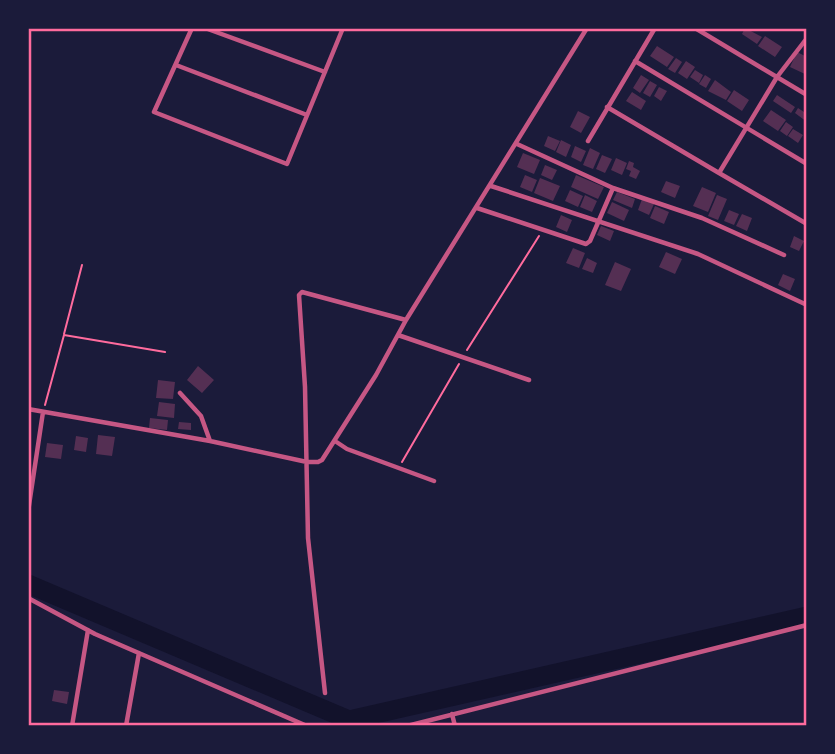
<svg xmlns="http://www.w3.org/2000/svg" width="835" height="754" viewBox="0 0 835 754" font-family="Bitter,serif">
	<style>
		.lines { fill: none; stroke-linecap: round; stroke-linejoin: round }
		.river { stroke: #12122b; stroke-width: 19 }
		.building { fill: #542f53 }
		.path { stroke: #ff6b9d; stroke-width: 2 }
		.minor { stroke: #c65784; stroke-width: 4.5 }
		.neatline { fill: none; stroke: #ff6b9d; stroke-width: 2.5 }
	</style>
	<rect width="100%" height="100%" fill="#1b1b3a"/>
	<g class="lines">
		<path class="river" d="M 28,584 L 349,720 L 807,616"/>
	</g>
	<path class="building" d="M 745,28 L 762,37 L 757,44 L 742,34 Z
		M 765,36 L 782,47 L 775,57 L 758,46 Z
		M 657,46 L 674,57 L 667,67 L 650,56 Z
		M 797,52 L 807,57 L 807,75 L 790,67 Z
		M 676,58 L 682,62 L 675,73 L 668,69 Z
		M 686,61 L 695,67 L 687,79 L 678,73 Z
		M 695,70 L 703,75 L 699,83 L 690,77 Z
		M 641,75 L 649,80 L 640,93 L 633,88 Z
		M 705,75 L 711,79 L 706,88 L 699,84 Z
		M 715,80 L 731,92 L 726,100 L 708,91 Z
		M 650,81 L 657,85 L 650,97 L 643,93 Z
		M 659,87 L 667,91 L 661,101 L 654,96 Z
		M 734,90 L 749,100 L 742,111 L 727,101 Z
		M 632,92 L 646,101 L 641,110 L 626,101 Z
		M 777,95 L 795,107 L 791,113 L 773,101 Z
		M 798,108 L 807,114 L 807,122 L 795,113 Z
		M 771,110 L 786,120 L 778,131 L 763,121 Z
		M 578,111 L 590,117 L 581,133 L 570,127 Z
		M 786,122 L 793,127 L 787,136 L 780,131 Z
		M 793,129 L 803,135 L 798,143 L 788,136 Z
		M 548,136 L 560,141 L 555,151 L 544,146 Z
		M 561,140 L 571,145 L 566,157 L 556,152 Z
		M 575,146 L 586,151 L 581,162 L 571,157 Z
		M 590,148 L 600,153 L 593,169 L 583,165 Z
		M 523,153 L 540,160 L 534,174 L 517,167 Z
		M 602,155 L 612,159 L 605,173 L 596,169 Z
		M 616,158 L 627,163 L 622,175 L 611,170 Z
		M 629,161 L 634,163 L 633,167 L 640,171 L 636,179 L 629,176 L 631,171 L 626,169 Z
		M 545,165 L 557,170 L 552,180 L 541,175 Z
		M 525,175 L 537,180 L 532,192 L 520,187 Z
		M 576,175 L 604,187 L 598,199 L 571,187 Z
		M 540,178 L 560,186 L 553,201 L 534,193 Z
		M 666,181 L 680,186 L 675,198 L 661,192 Z
		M 702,187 L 716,193 L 708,212 L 693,206 Z
		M 570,190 L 583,196 L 578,207 L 565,201 Z
		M 617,192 L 635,199 L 632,208 L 613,200 Z
		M 585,195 L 597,201 L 592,212 L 580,207 Z
		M 717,195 L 727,199 L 718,220 L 708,216 Z
		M 642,199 L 654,204 L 649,215 L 638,210 Z
		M 612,202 L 629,210 L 624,221 L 607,213 Z
		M 655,206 L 669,212 L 664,224 L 650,218 Z
		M 729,210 L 739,214 L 734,225 L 724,221 Z
		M 742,214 L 752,218 L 747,231 L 736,226 Z
		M 561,215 L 572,220 L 567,232 L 556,227 Z
		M 601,226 L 614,231 L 610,241 L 597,235 Z
		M 794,236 L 804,241 L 799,251 L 790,247 Z
		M 573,248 L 585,253 L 579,268 L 566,263 Z
		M 666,252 L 682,259 L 675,274 L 659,267 Z
		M 587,258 L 597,263 L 593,273 L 582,269 Z
		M 615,262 L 631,269 L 621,291 L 605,285 Z
		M 783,274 L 795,279 L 790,291 L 778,285 Z
		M 198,366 L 214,380 L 202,393 L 187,380 Z
		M 158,380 L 175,382 L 173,399 L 156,398 Z
		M 159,402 L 175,404 L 174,418 L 157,416 Z
		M 150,418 L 168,420 L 167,430 L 149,428 Z
		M 179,422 L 191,423 L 191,430 L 178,429 Z
		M 98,435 L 115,437 L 112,456 L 96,454 Z
		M 76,436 L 88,438 L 86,452 L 74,450 Z
		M 47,443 L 63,445 L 61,459 L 45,457 Z
		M 54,690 L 69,692 L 67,704 L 52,701 Z"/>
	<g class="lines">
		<path class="path" d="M 64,334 L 82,265
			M 467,350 L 539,236
			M 45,405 L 64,335 L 165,352
			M 402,462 L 459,364"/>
		<path class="minor" d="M 192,28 L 154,112 L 287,164 L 343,28
			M 205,28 L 325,72
			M 695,28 L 807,95
			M 635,61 L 807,164
			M 176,65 L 307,115
			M 607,107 L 719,173 L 777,77 L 807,38
			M 588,141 L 655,28
			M 517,144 L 613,188 L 702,218 L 784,255
			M 719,173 L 807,224
			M 491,186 L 698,254 L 807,305
			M 477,208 L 586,244 L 590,241 L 613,188
			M 398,335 L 529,380
			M 180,393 L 201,416 L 210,441
			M 28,409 L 210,441 L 307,462 L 318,462 L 322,460 L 376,375 L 406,320 L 587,28
			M 335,441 L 347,449 L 434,481
			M 28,512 L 43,412
			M 28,598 L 95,634 L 307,726
			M 325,693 L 308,538 L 305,387 L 299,295 L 302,292 L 406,320
			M 452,714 L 455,726
			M 72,726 L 88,630
			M 126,726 L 139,653
			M 407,726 L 807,625"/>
	</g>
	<rect width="835" height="754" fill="none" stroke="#1b1b3a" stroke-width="60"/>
	<rect x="30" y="30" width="775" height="694" class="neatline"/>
</svg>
